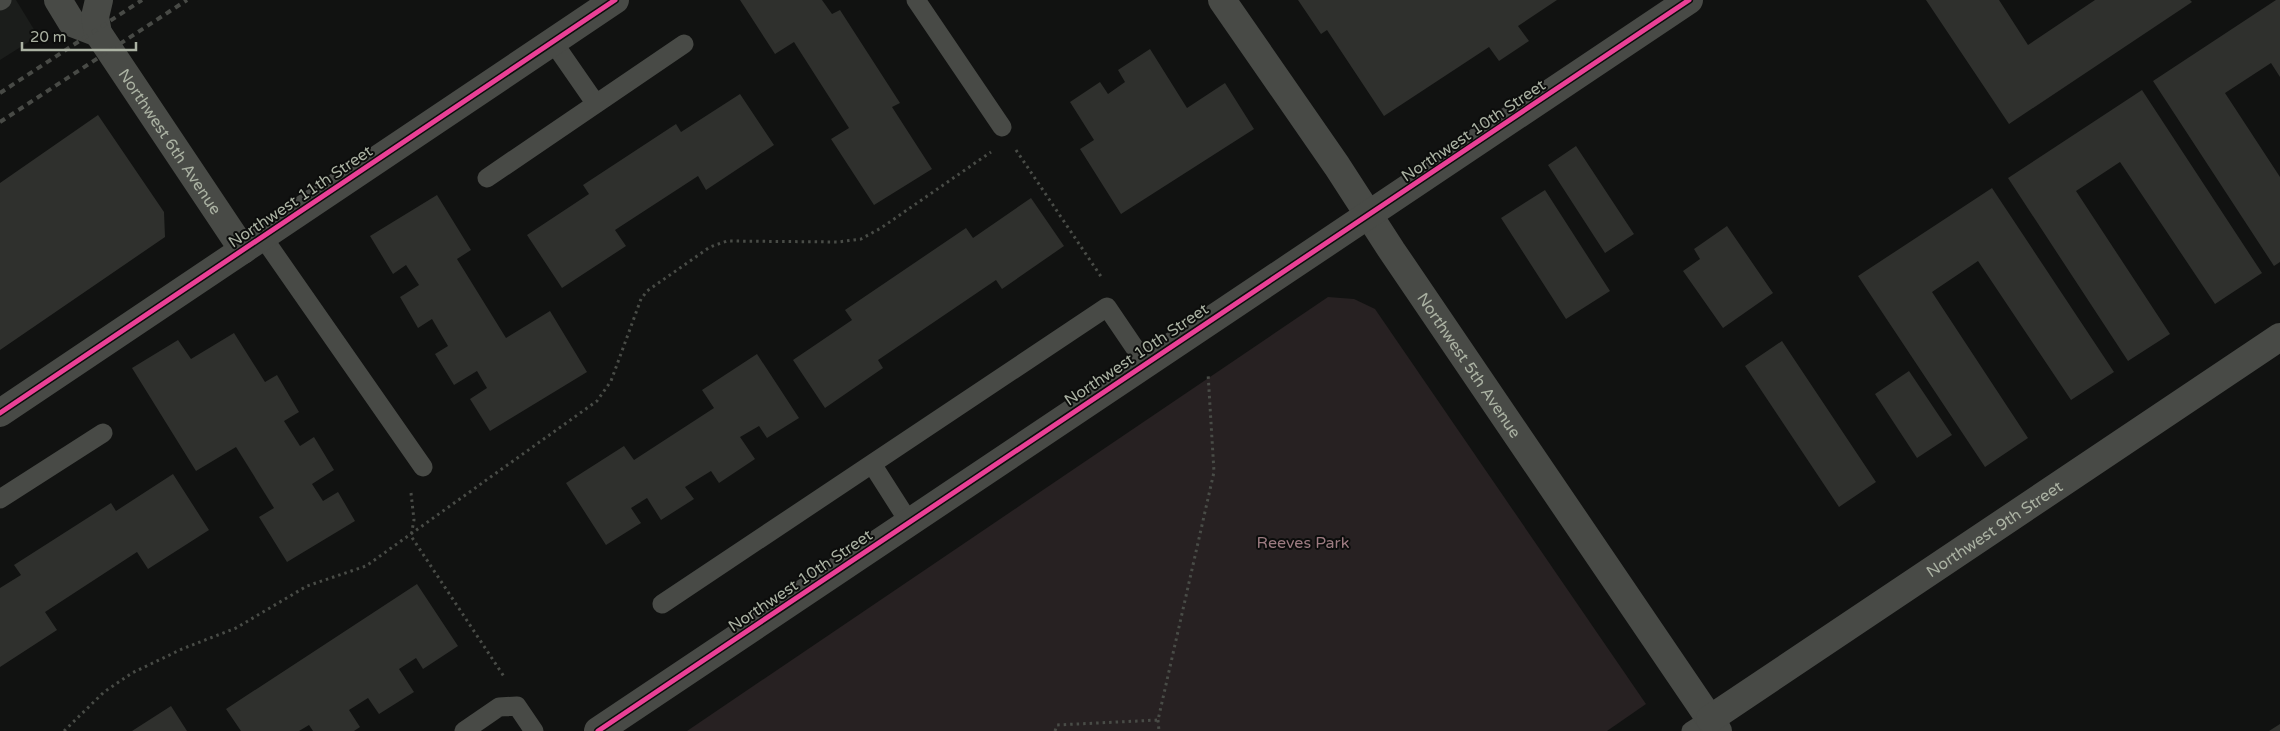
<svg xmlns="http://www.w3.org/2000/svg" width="2280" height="731" viewBox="0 0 2280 731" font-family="'Varela Round',sans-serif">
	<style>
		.built { fill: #1b1d1b }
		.green { fill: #272122 }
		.building { fill: #2f302d }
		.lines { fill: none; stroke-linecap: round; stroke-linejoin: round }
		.path { stroke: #494c47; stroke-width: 3; stroke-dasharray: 2.5 4; stroke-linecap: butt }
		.service { stroke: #484a46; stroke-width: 19 }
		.minor { stroke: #484a46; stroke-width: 28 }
		.tertiary { stroke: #484a46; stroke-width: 28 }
		.rail { stroke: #484a46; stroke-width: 4; stroke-dasharray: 6 5; stroke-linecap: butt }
		.cycleway-casing { stroke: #0c0d0c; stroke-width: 8 }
		.cycleway { stroke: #ea4096; stroke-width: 5 }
		.labels { text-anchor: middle; stroke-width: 4; stroke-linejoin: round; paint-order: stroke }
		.street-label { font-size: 16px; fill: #abb2a3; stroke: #0c0d0c }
		.park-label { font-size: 16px; fill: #9c7b81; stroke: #0c0d0c }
	</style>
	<rect width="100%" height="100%" fill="#111211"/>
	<path class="built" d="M 0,0 L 16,0 L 38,36 L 0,60 Z"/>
	<path class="green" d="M 1328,297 L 1354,299 L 1375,309 L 1646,704 L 1607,731 L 687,731 Z"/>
	<path class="building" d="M 740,0 L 822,0 L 832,14 L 840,10 L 900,103 L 892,107 L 932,169 L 874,205 L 831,139 L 849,128 L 794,42 L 775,54 Z
		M 1298,0 L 1557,0 L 1518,26 L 1529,41 L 1499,61 L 1489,47 L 1384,116 L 1327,30 L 1321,34 Z
		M 1926,0 L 1999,0 L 2028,45 L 2095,0 L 2190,0 L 2192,2 L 2009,124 Z
		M 2276,0 L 2280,0 L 2280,77 L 2271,63 L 2225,93 L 2280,177 L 2280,262 L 2274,266 L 2153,81 Z
		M 1150,49 L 1187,108 L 1225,83 L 1254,129 L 1121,214 L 1080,149 L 1094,140 L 1070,102 L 1100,82 L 1108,94 L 1125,82 L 1118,70 Z
		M 2142,90 L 2262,273 L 2215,304 L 2120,162 L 2076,191 L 2170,334 L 2128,361 L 2008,178 Z
		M 740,94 L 774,145 L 706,190 L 698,176 L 615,230 L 626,246 L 562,288 L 527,235 L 589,194 L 583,185 L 676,124 L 681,132 Z
		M 98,115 L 164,212 L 165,237 L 0,350 L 0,183 Z
		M 1576,146 L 1634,234 L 1605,253 L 1548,165 Z
		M 1992,188 L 2114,372 L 2071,400 L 1978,261 L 1932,292 L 2028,438 L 1985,467 L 1858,276 Z
		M 1545,190 L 1610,291 L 1566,319 L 1501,218 Z
		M 437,195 L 471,250 L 457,259 L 506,338 L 550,311 L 587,372 L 490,431 L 470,399 L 487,388 L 477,371 L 454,385 L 435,354 L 448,346 L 432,319 L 418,328 L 400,297 L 419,285 L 406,265 L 393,274 L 370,236 Z
		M 1031,198 L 1064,246 L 1002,289 L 996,280 L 878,360 L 883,368 L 825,408 L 793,360 L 852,320 L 845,310 L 966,228 L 973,238 Z
		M 1727,226 L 1773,293 L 1723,328 L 1683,271 L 1700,259 L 1694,249 Z
		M 234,333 L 265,382 L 277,375 L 299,412 L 284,421 L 300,446 L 314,437 L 334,470 L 312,484 L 323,501 L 338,492 L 355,521 L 287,562 L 259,517 L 274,508 L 236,447 L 196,471 L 132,368 L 178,340 L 191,359 Z
		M 1782,341 L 1876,482 L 1839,507 L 1745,366 Z
		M 757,354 L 799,418 L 767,438 L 759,426 L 740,437 L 755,459 L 719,483 L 711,471 L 685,487 L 694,499 L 661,520 L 647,498 L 631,508 L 641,523 L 606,545 L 566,483 L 624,446 L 634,460 L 714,408 L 702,390 Z
		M 1909,371 L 1952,435 L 1917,458 L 1875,394 Z
		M 173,474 L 209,530 L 148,569 L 137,552 L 45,612 L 57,630 L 0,667 L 0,588 L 21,575 L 14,565 L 111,503 L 116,511 Z
		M 417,584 L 458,646 L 423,669 L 416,658 L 399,669 L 414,692 L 379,714 L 368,698 L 349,710 L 360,727 L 354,731 L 313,731 L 309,725 L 299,731 L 241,731 L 226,709 Z
		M 171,706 L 187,731 L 132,731 Z
		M 2280,724 L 2280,731 L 2269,731 Z"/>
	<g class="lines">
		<path class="path" d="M 1016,150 L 1102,278
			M 411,493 L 414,520 L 411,536 L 505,678
			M 1158,720 L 1159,731
			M 64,731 L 104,692 L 132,673 L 182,649 L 236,628 L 307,586 L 366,566 L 597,401 L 611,381 L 641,299 L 647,291 L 710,247 L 727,241 L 838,242 L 861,239 L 881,228 L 991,152
			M 1055,731 L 1057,725 L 1158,720 L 1214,472 L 1208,373"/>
		<path class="service" d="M 916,0 L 1002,127
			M 0,1 L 2,0
			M 553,42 L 596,104
			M 487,178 L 684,44
			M 262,236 L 423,467
			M 872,464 L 909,522
			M 0,499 L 103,433
			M 662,604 L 1107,307 L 1145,363
			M 464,731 L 499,707 L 517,706 L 534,731
			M 1691,731 L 1710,719"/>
		<g class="minor">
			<path d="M 58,0 L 72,23 L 98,33"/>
			<path id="s1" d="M 99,0 L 95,17 L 98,33 L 243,250"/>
			<path id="s2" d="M 1222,0 L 1337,166 L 1392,251 L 1718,731"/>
			<path id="s3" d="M 1710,719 L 2280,337"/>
		</g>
		<path class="tertiary" d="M 0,413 L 615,0
			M 598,731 L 1689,0"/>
		<path class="rail" d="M 0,93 L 142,0
			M 0,122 L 187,0"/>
		<defs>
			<path id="cycleway" d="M 0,413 L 615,0
				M 598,731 L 1689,0"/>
		</defs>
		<use href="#cycleway" class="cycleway-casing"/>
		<use href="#cycleway" class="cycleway"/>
	</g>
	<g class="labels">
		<g class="street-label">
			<text transform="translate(1473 130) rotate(-34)" y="6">Northwest 10th Street</text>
			<text dy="6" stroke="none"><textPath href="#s1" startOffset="164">Northwest 6th Avenue</textPath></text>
			<text transform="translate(300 196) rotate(-34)" y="6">Northwest 11th Street</text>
			<text transform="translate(1136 354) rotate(-34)" y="6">Northwest 10th Street</text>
			<text dy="6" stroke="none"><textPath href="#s2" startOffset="441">Northwest 5th Avenue</textPath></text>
			<text dy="6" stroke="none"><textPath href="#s3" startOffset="342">Northwest 9th Street</textPath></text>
			<text transform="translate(800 580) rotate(-34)" y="6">Northwest 10th Street</text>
		</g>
		<g class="park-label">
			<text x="1303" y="548">Reeves Park</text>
		</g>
	</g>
	<path d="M22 42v8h114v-8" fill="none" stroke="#abb2a3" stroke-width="2.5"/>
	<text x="30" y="42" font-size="15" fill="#abb2a3" stroke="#0c0d0c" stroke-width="4" paint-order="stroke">20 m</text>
</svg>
